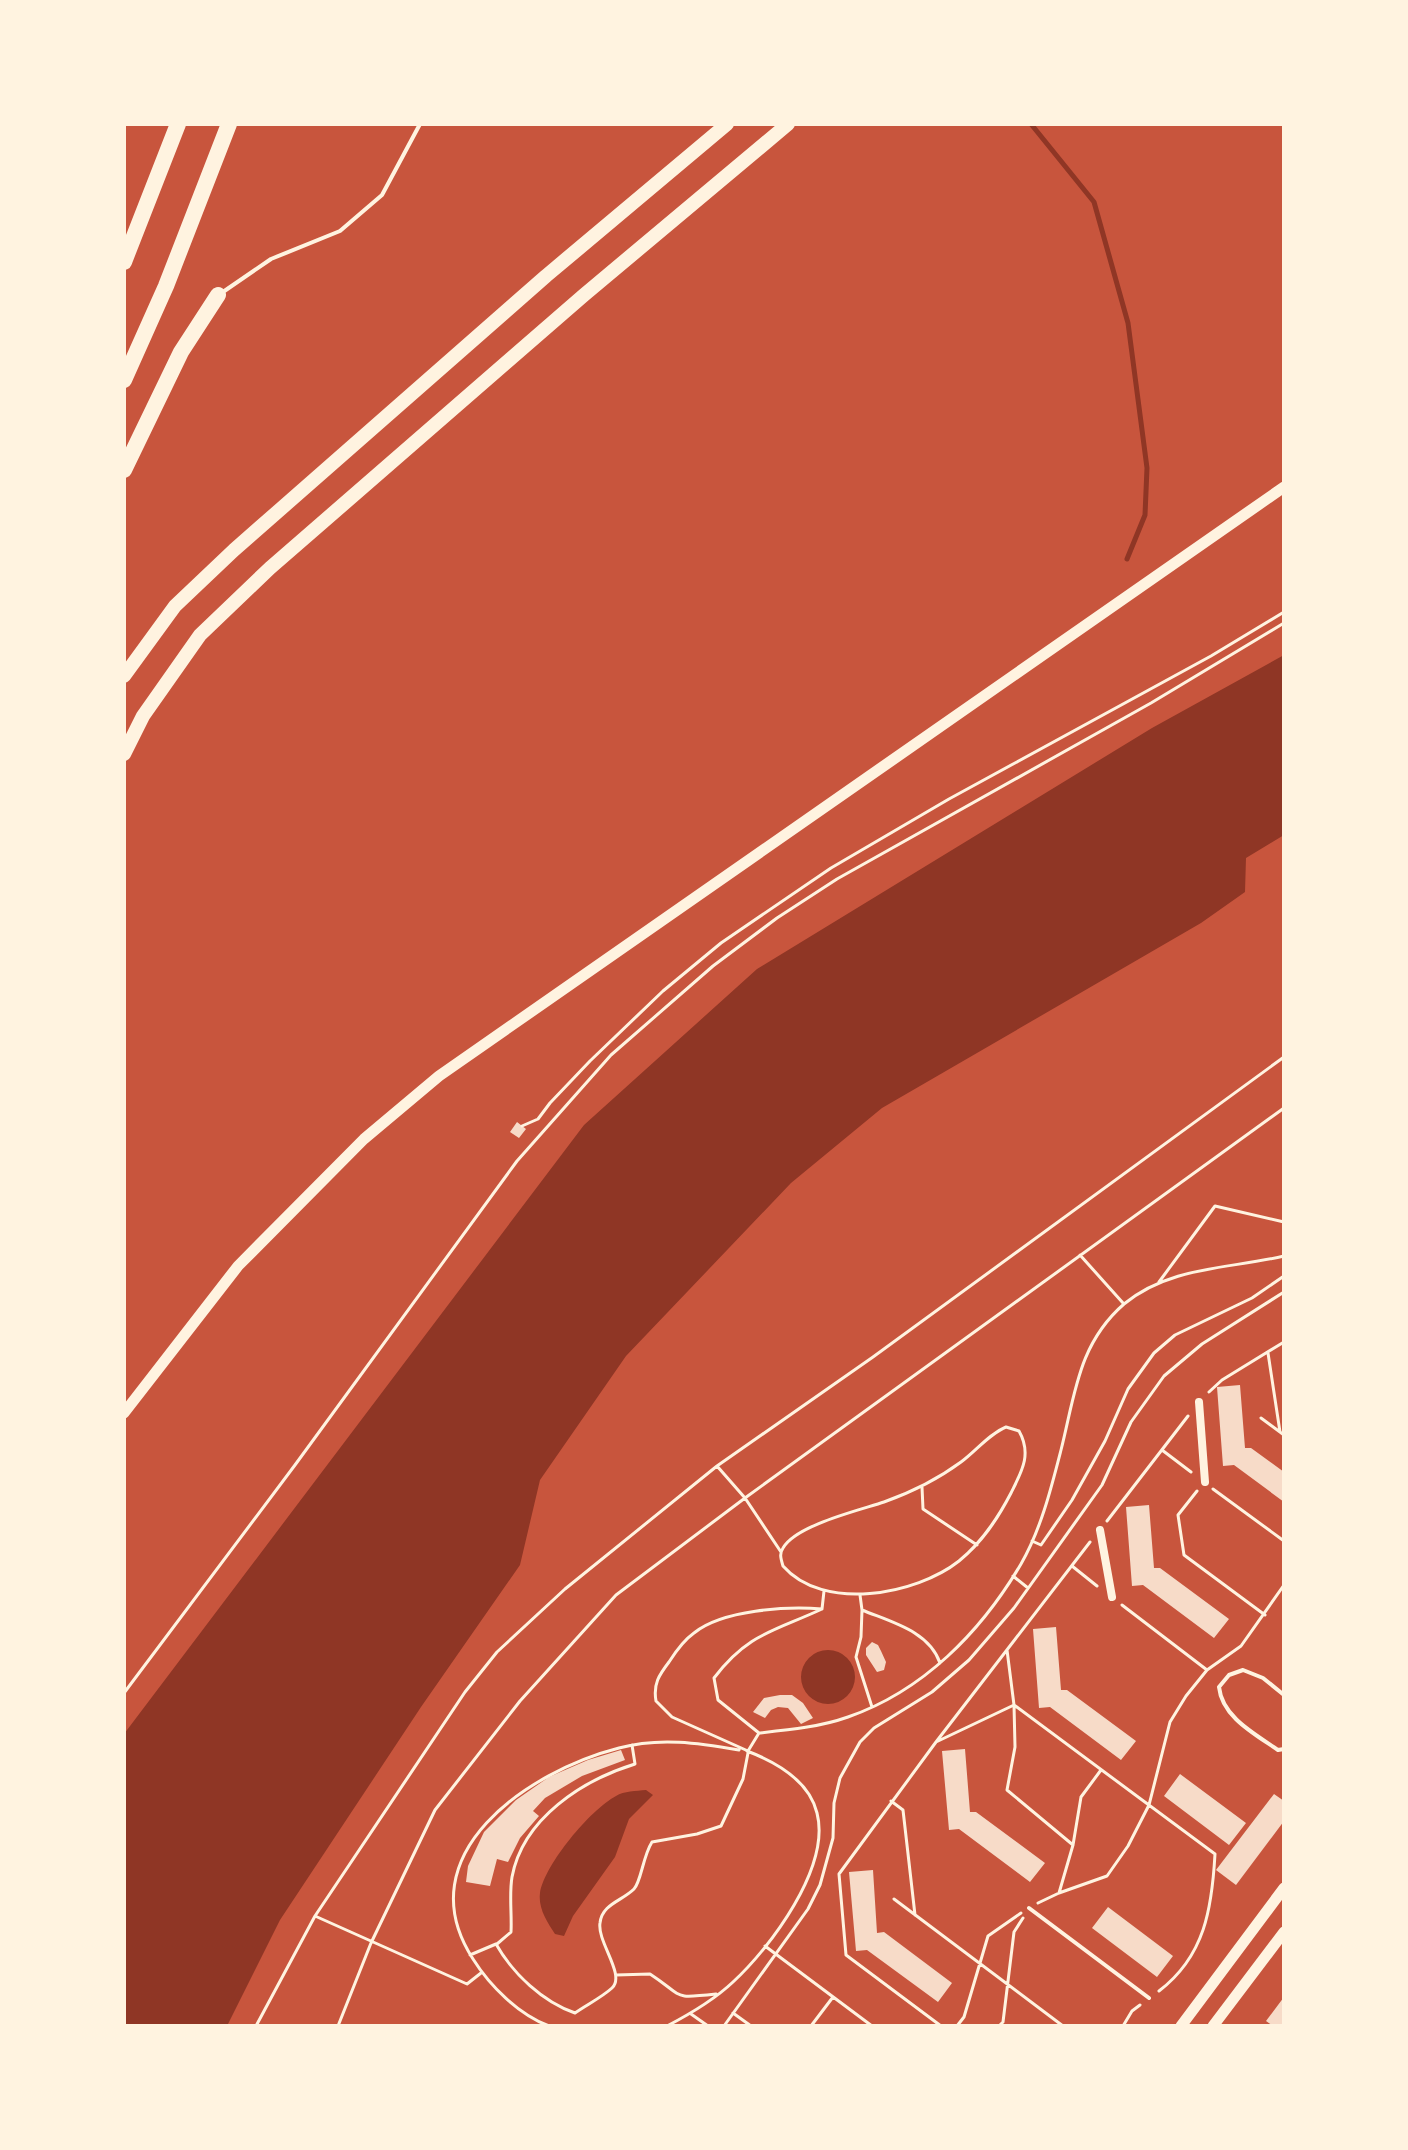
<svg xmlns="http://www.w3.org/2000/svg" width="1408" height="2150" viewBox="0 0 1408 2150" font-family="Inter,sans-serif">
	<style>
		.water { fill: #8f3625 }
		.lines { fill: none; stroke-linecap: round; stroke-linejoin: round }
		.stream { stroke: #8f3625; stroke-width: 5 }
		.building { fill: #f7dbc8 }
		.path { stroke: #fff3e0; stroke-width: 3 }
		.service { stroke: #fff3e0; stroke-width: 4 }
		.minor { stroke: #fff3e0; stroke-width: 8 }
		.tertiary { stroke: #fff3e0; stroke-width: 11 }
		.primary { stroke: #fff3e0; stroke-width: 14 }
		.motorway { stroke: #fff3e0; stroke-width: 16 }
	</style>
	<rect width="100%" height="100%" fill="#c8553d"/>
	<path class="water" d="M 1284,655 L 1284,835 L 1246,858 L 1245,892 L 1201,923 L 882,1108 L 791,1183 L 626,1356 L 540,1480 L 520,1565 L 421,1707 L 280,1920 L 227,2026 L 124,2026 L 124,1734 L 584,1125 L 757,969 L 1152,728 Z
		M801 1677a27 27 0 1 1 54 0a27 27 0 1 1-54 0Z
		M 646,1790 L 653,1795 L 629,1819 L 615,1857 L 573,1916 L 564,1936 L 555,1934 C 547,1922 538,1908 540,1893 C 545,1864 590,1810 616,1796 C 624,1791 636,1791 646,1790 Z"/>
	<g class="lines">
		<path class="stream" d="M 1031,124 L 1094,202 L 1128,323 L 1147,468 L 1145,515 L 1127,559"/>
	</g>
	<path class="building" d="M 517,1122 L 526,1129 L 519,1138 L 510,1132 Z
		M 1240,1385 L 1245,1448 L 1251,1448 L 1284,1472 L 1284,1502 L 1234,1465 L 1223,1466 L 1217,1387 Z
		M 1149,1505 L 1154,1568 L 1160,1568 L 1229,1619 L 1214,1638 L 1143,1585 L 1132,1586 L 1126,1507 Z
		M 1056,1627 L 1061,1690 L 1067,1690 L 1136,1741 L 1121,1760 L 1050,1707 L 1039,1708 L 1033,1629 Z
		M 872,1642 L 878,1645 L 881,1651 L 886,1662 L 884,1670 L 877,1672 L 866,1655 L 866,1648 Z
		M 780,1695 L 792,1695 L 803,1703 L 813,1718 L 801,1724 L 788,1708 L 778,1707 L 771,1710 L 765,1718 L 753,1712 L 764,1698 Z
		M 965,1749 L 970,1812 L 976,1812 L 1045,1863 L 1030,1882 L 959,1829 L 949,1830 L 942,1751 Z
		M 621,1750 L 625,1760 L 582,1776 L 545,1798 L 533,1811 L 539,1816 L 520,1838 L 508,1862 L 497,1859 L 490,1886 L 466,1882 L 468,1866 L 484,1832 L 516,1800 L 549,1777 L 588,1760 Z
		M 1180,1774 L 1246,1823 L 1229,1845 L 1164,1796 Z
		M 1274,1794 L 1284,1801 L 1284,1821 L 1236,1885 L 1216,1870 Z
		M 873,1870 L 877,1933 L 884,1932 L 952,1983 L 938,2002 L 867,1950 L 856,1951 L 849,1872 Z
		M 1108,1907 L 1173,1956 L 1157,1977 L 1092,1928 Z
		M 1284,1997 L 1284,2026 L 1273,2026 L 1266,2021 Z"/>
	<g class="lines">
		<path class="path" d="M 522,1126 L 538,1119 L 550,1103 L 590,1061 L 663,991 L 721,943 L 831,868 L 949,799 L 1211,656 L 1284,612
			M 1080,1255 L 1123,1303
			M 1159,1282 L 1215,1206 L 1284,1222
			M 1268,1353 L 1280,1432
			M 1209,1392 L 1222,1380 L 1284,1342
			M 1261,1418 L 1284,1435
			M 1006,1427 L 1019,1431 C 1032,1454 1022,1471 1011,1493 C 997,1520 982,1542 959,1561 C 916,1595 823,1612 783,1566 C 781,1559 779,1554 783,1548 C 796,1525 860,1510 884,1502 C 912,1492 938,1479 961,1462 C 976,1451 989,1434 1006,1427 Z
			M 1162,1450 L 1191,1472
			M 717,1466 L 745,1498 L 781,1552
			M 922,1487 L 923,1509 L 977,1545
			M 1213,1489 L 1284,1541
			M 1197,1491 L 1178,1515 L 1184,1555 L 1265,1615
			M 1107,1521 L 1188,1416
			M 1032,1541 L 1041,1545 L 1072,1500 L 1105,1441 L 1128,1389 L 1154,1353 L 1175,1335 L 1252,1298 L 1284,1276
			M 1072,1566 L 1097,1586
			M 1013,1576 L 1028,1588
			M 860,1595 L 862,1610
			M 1122,1605 L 1207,1670
			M 822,1609 C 787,1606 722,1610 694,1633 C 684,1640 676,1651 669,1662 C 659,1675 653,1684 656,1701 L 672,1717 L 748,1751 L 759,1733 C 788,1730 820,1727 848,1717 C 923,1691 981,1632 1021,1564 C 1041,1529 1051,1489 1061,1450 C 1075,1395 1078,1344 1124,1304 C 1170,1266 1229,1269 1284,1256
			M 1007,1650 L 1014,1705 L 1015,1747 L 1007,1790 L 1073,1845
			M 124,1693 L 295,1465 L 517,1161 L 611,1055 L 713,966 L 777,918 L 837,879 L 1151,703 L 1284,623
			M 1014,1705 L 1215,1854 C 1212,1908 1205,1956 1159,1991
			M 872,1707 L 856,1657 L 861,1637 L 862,1610 C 891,1622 929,1631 940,1663
			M 759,1733 L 718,1700 L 714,1678 C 748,1633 775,1631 822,1609 L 824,1591
			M 936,1742 L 1090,1542
			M 891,1801 L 903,1810 L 915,1915
			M 1059,1893 L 1073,1845 L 1081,1797 L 1101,1770
			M 894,1899 L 1063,2026
			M 1038,1903 L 1059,1893 L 1107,1876 L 1128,1846 L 1149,1805 L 1170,1722 L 1186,1696 L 1207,1670 L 1241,1646 L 1284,1585
			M 315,1916 L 467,1984 L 481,1973
			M 497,1944 L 511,1932 C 512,1914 509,1895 512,1877 C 523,1818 583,1780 635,1764 L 632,1745
			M 765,1946 L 872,2026
			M 470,1955 L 496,1944 C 513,1974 543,2002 575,2013 C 586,2005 601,1998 612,1988 C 626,1975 597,1942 600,1923 C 602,1904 622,1901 634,1889 C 641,1882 643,1856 652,1842 L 697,1834 L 721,1826 L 743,1779 L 748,1753
			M 616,1975 L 650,1974 C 685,1997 671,1999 716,1994
			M 733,2013 L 751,2026
			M 691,2014 L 708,2026
			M 256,2026 L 315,1916 L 465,1692 L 497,1652 L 565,1589 L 717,1466 L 873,1357 L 1284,1057
			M 338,2026 L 371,1943 L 435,1810 L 520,1701 L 616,1595 L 745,1498 L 1284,1108
			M 549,2026 C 518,2014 490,1986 473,1959 C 405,1854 529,1771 619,1748 C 659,1737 699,1743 739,1750
			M 667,2026 C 690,2014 714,2000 733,1982 C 770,1948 831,1867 817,1813 C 809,1780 776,1762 747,1751
			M 724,2026 L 808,1909 L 820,1885 L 833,1838 L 834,1803 L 840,1778 L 860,1742 L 874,1728 L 932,1692 L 969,1660 L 1014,1608 L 1102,1485 L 1131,1422 L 1164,1376 L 1202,1344 L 1284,1292
			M 811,2026 L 833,1997
			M 941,2026 L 846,1955 L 839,1874 L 936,1742 L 1014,1705
			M 957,2026 L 964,2017 L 988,1936 L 1021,1913
			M 999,2026 L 1003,2022 L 1014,1932 L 1023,1918
			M 1123,2026 L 1132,2011 L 1140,2005"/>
		<path class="service" d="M 220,294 L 271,259 L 340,231 L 382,195 L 420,124
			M 1284,1695 L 1263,1678 L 1243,1670 L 1229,1675 L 1219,1687 C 1222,1717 1255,1734 1278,1750 L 1284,1749
			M 1029,1908 L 1149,1998"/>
		<path class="minor" d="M 1199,1402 L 1205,1482
			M 1100,1530 L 1112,1597"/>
		<path class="tertiary" d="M 124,1413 L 238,1266 L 364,1139 L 439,1076 L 1284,487
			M 1181,2026 L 1284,1888
			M 1213,2026 L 1284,1932"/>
		<path class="primary" d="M 124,676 L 175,606 L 234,550 L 546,276 L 727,124
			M 124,754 L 143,716 L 200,635 L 270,568 L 584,295 L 788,124"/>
		<path class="motorway" d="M 124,262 L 178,124
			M 124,380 L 166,286 L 229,124
			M 124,470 L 181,352 L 218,295"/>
	</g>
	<rect width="1408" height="2150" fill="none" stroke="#fff3e0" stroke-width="252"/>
</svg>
